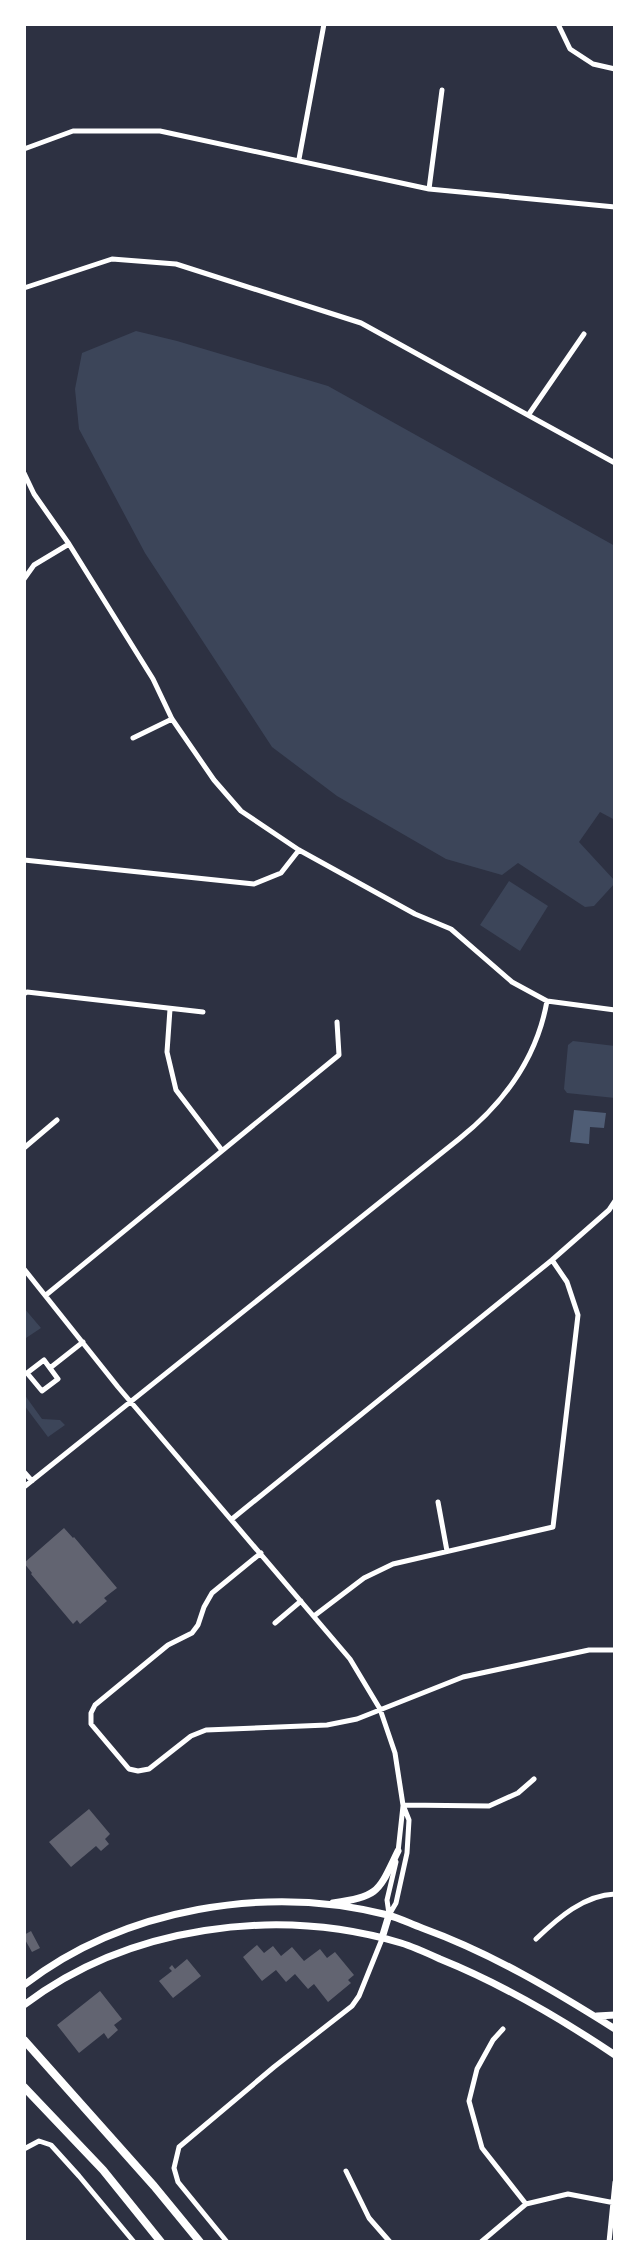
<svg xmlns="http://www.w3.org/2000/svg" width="639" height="2266" viewBox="0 0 639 2266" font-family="'Nunito Sans',sans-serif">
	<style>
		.green { fill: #3c4559 }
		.water { fill: #4f5d75 }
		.building { fill: #626471 }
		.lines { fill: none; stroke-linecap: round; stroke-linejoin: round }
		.minor { stroke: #fff; stroke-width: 5 }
		.secondary { stroke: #fff; stroke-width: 7 }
		.primary { stroke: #fff; stroke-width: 8 }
	</style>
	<rect width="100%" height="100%" fill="#2d3142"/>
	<path class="green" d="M 136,331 L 177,341 L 328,386 L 615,546 L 615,820 L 600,812 L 579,842 L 615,881 L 615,883 L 594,906 L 585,907 L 518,863 L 502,875 L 446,859 L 337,796 L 272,747 L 145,553 L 79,429 L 75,389 L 82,353 Z
		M 509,881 L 548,906 L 520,951 L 480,925 Z
		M 573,1041 L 615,1046 L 615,1098 L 567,1093 L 564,1089 L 568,1045 Z
		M 24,1308 L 41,1328 L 26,1338 L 24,1336 Z
		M 24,1394 L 42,1419 L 60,1420 L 65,1425 L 48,1437 L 24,1405 Z"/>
	<path class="water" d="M 574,1110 L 606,1113 L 604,1128 L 590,1127 L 589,1144 L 570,1142 Z"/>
	<path class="building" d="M 64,1528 L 73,1538 L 74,1537 L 117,1588 L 104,1598 L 107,1601 L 80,1624 L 77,1620 L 73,1624 L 31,1574 L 32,1573 L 24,1563 Z
		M 89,1809 L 110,1834 L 105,1839 L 109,1844 L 101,1851 L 96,1846 L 71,1867 L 49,1842 Z
		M 31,1931 L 40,1948 L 32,1952 L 24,1938 L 24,1935 Z
		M 257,1945 L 264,1953 L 273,1946 L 281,1956 L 292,1947 L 304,1961 L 320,1949 L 327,1958 L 335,1952 L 354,1975 L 348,1980 L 351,1983 L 328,2002 L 314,1984 L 308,1989 L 295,1974 L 286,1982 L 276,1970 L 262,1981 L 243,1957 Z
		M 187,1959 L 201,1976 L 173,1998 L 159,1981 L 172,1971 L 169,1968 L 172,1965 L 175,1969 Z
		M 100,1991 L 122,2019 L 114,2025 L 118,2030 L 108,2039 L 104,2033 L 79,2053 L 57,2025 Z"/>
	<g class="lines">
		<path class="minor" d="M 558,24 L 570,49 L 593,64 L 615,69
			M 24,149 L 73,131 L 160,131 L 429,189 L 615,207
			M 299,159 L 324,24
			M 429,189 L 442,90
			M 24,288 L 112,259 L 176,264 L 361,323 L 615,463
			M 529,414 L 584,334
			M 24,473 L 34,494 L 69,544 L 153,679 L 172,719 L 214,780 L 241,811 L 299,850 L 415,914 L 451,929 L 512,982 L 547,1001 L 615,1010
			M 24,579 L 34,565 L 69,544
			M 133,738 L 172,719
			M 24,860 L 254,884 L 281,873 L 299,850
			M 24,994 L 27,992 L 203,1012
			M 170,1009 L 167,1052 L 176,1090 L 221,1149
			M 24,1148 L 57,1120
			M 24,1269 L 118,1387 L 350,1659 L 380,1709 L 395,1753 L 403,1805 L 409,1820 L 407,1853 L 396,1903 L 389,1915
			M 46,1295 L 339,1055 L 337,1022
			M 44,1360 L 58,1379 L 42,1391 L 27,1373 Z
			M 50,1368 L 83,1342
			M 24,1472 L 32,1481
			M 24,1487 L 459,1139 C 504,1103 537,1058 547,1001
			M 438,1502 L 447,1551
			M 232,1519 L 552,1260 L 609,1210 L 615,1201
			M 261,1553 L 212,1593 L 204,1607 L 198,1625 L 192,1633 L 168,1645 L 95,1705 L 91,1713 L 91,1724 L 129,1769 L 138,1771 L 149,1769 L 191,1736 L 206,1730 L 327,1725 L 357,1719 L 463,1677 L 589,1650 L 615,1650
			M 314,1616 L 364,1578 L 393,1564 L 553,1527 L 578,1315 L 567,1282 L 552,1260
			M 275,1623 L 301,1601
			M 403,1805 L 489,1806 L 518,1793 L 534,1779
			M 398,1852 L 403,1806
			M 389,1914 L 387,1900 L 396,1862
			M 536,1939 C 558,1918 584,1895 615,1894
			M 503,2029 L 493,2040 L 477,2069 L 469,2101 L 482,2148 L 526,2204
			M 24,2149 L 39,2141 L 51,2145 L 79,2176 L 134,2242
			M 346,2171 L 369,2218 L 390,2242
			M 227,2242 L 178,2182 L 174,2168 L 179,2147 L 274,2067 L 352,2006 L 359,1996 L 382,1939
			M 481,2242 L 526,2204 L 568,2194 L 615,2203
			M 609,2242 L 615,2182"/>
		<path class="secondary" d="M 333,1903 C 380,1896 378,1892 398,1851
			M 382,1938 L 389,1915
			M 24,1985 C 124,1908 267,1884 388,1915 C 399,1918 411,1924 422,1928 C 491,1953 553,1990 615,2029
			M 24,2005 C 128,1926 276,1906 401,1943 C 414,1947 427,1953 440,1959 C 502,1984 560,2018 615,2055
			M 597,2016 L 615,2015"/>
		<path class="primary" d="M 24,2040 L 154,2186 L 200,2242
			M 24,2087 L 103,2170 L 161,2242"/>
	</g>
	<rect width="639" height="2266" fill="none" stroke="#ffffff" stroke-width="52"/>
</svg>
